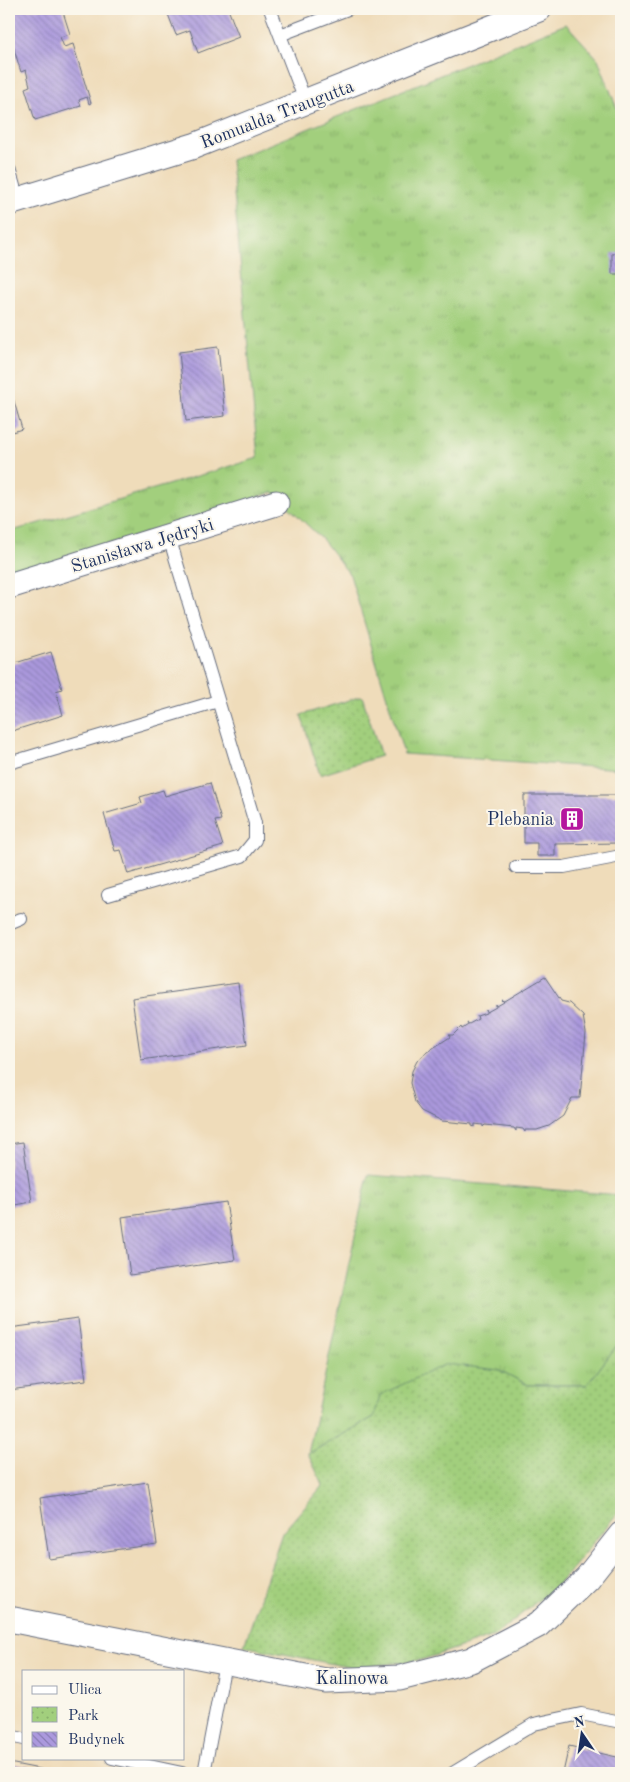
<svg xmlns="http://www.w3.org/2000/svg" width="630" height="1782" viewBox="0 0 630 1782" font-family="'Old Standard TT',serif">
	<style>
		.grass { fill: url(#grass-tufts); stroke: #5e7f6e }
		.park { fill: url(#park-dots); stroke: #5e7f6e }
		.building { fill: url(#building-back-hatch) }
		.lines { fill: none; stroke-linecap: round; stroke-linejoin: round }
		.lane-casing { stroke: #656c7e; stroke-width: 14 }
		.street-casing { stroke: #656c7e; stroke-width: 27 }
		.lane { stroke: #fff; stroke-width: 12 }
		.street { stroke: #fff; stroke-width: 25 }
		.labels { text-anchor: middle; stroke-width: 4; stroke-linejoin: round; paint-order: stroke }
		.street-label { font-size: 18px; fill: #1b2f5e; stroke: #fbf7ec }
		.poi-label { font-size: 18px; fill: #1b2f5e; stroke: #fbf7ec; text-anchor: end }
	</style>
	<defs>
		<pattern id="grass-tufts" width="24" height="20" patternUnits="userSpaceOnUse" patternTransform="scale(1.25)"><rect width="24" height="20" fill="#a2cf7d"/><path d="M3 7l-1-3M5 7V3M7 7l1-3M15 17l-1-3M17 17v-4M19 17l1-3" fill="none" stroke="#8bb26e"/></pattern>
		<pattern id="park-dots" width="8" height="8" patternUnits="userSpaceOnUse" patternTransform="scale(1.25)"><rect width="8" height="8" fill="#a2cf7d"/><path d="M2 2h.1M6 6h.1" fill="none" stroke="#8bb26e" stroke-width="1.8" stroke-linecap="round"/></pattern>
		<pattern id="building-back-hatch" width="6" height="6" patternUnits="userSpaceOnUse" patternTransform="scale(1.25)"><rect width="6" height="6" fill="#ab99dd"/><path d="M-1 5l2 2M0 0l6 6M5-1l2 2" fill="none" stroke="#8a7db6"/></pattern>
	</defs>
	<rect width="100%" height="100%" fill="#fbf7ec"/>
	<filter id="ink" filterUnits="userSpaceOnUse"><feTurbulence type="fractalNoise" baseFrequency=".02" numOctaves="2"/><feDisplacementMap in="SourceGraphic" scale="10" xChannelSelector="R" yChannelSelector="G"/><feConvolveMatrix kernelMatrix="1 2 1 2 8 2 1 2 1" color-interpolation-filters="sRGB"/></filter>
	<filter id="wash" filterUnits="userSpaceOnUse"><feTurbulence type="fractalNoise" baseFrequency=".0096" numOctaves="4" result="noise"/><feDisplacementMap in="SourceGraphic" scale="20" xChannelSelector="R" yChannelSelector="G"/><feGaussianBlur stdDeviation="1.12" result="paint"/><feColorMatrix in="noise" values="0 0 0 0 0 0 0 0 0 0 0 0 0 0 0 0 0 1.4 0 .05"/><feComposite in="paint" operator="in"/></filter>
	<g filter="url(#wash)">
		<rect width="100%" height="100%" fill="#efdcba"/>
		<path class="grass" d="M 566,24 L 598,59 L 621,119 L 621,769 L 404,754 L 350,575 L 323,540 L 273,492 L 9,577 L 9,532 L 258,458 L 231,160 Z
			M 368,1175 L 621,1195 L 621,1340 L 587,1385 L 528,1385 L 499,1370 L 374,1417 L 308,1454 Z"/>
		<path class="park" d="M 362,696 L 381,756 L 320,775 L 301,715 Z
			M 621,1340 L 621,1509 L 559,1584 L 494,1636 L 421,1660 L 353,1668 L 244,1646 L 282,1533 L 323,1485 L 308,1454 L 374,1417 L 380,1395 L 446,1364 L 499,1370 L 528,1385 L 587,1385 Z"/>
		<g id="blocks">
			<path class="building" d="M 9,9 L 62,9 L 70,34 L 60,37 L 64,47 L 73,44 L 91,103 L 89,104 L 87,97 L 79,100 L 81,106 L 35,120 L 25,88 L 30,86 L 26,70 L 21,72 L 9,33 Z
				M 166,9 L 228,9 L 239,37 L 198,53 L 190,30 L 176,35 Z
				M 612,253 L 621,253 L 621,274 L 612,274 Z
				M 218,347 L 225,416 L 186,421 L 179,352 Z
				M 9,384 L 22,429 L 9,433 Z
				M 51,652 L 62,689 L 56,691 L 63,715 L 9,732 L 9,665 Z
				M 210,783 L 221,820 L 215,821 L 223,846 L 128,874 L 121,850 L 115,851 L 104,814 L 142,803 L 140,797 L 163,790 L 165,796 Z
				M 524,795 L 619,795 L 619,843 L 555,844 L 555,856 L 537,856 L 537,843 L 524,843 Z
				M 545,977 L 561,1001 L 569,1003 L 583,1016 L 586,1033 L 580,1098 L 572,1098 L 563,1116 L 549,1126 L 537,1130 L 525,1130 L 525,1132 L 523,1129 L 516,1128 L 516,1131 L 514,1128 L 485,1125 L 483,1127 L 483,1125 L 475,1124 L 475,1127 L 472,1126 L 472,1124 L 442,1121 L 422,1111 L 415,1102 L 410,1083 L 412,1071 L 417,1061 L 427,1052 L 450,1037 L 449,1035 L 453,1035 L 461,1027 L 462,1029 L 468,1025 L 467,1023 L 469,1024 L 478,1019 L 477,1016 L 486,1013 L 486,1010 L 487,1012 L 496,1007 L 496,1004 L 497,1006 L 504,1002 L 502,1000 L 505,1001 Z
				M 238,983 L 247,1045 L 141,1060 L 132,998 Z
				M 23,1142 L 32,1202 L 9,1206 L 9,1144 Z
				M 226,1202 L 235,1260 L 130,1275 L 122,1217 Z
				M 78,1319 L 86,1380 L 9,1390 L 9,1328 Z
				M 148,1482 L 157,1544 L 49,1559 L 40,1498 Z
				M 569,1746 L 621,1758 L 621,1773 L 563,1773 Z
				M 9,1763 L 55,1772 L 55,1773 L 9,1773 Z"/>
		</g>
	</g>
	<g filter="url(#ink)">
		<use href="#blocks" fill-opacity="0" stroke="#656c7e" stroke-width="1"/>
		<g class="lines">
			<defs>
				<path id="lane" d="M 270,9 L 306,103
					M 280,35 L 348,9
					M 9,169 L 18,200
					M 9,763 L 218,701
					M 516,867 L 564,867 L 621,856
					M 108,895 L 242,856 L 255,840 L 255,823 L 169,537
					M 9,924 L 21,919
					M 9,1736 L 24,1739
					M 112,1758 L 182,1773
					M 204,1773 L 225,1663
					M 453,1773 L 534,1724 L 581,1714 L 621,1722"/>
				<path id="street" d="M 9,203 L 194,146 L 539,9
					M 9,586 L 276,503
					M 9,1619 L 326,1681 L 400,1678 L 471,1660 L 538,1625 L 587,1578 L 621,1535"/>
			</defs>
			<use href="#lane" class="lane-casing"/>
			<use href="#street" class="street-casing"/>
			<use href="#lane" class="lane"/>
			<use href="#street" class="street"/>
		</g>
	</g>
	<defs>
		<symbol id="building-square" viewBox="-11 -11 22 22"><rect x="-9" y="-9" width="18" height="18" rx="4" fill="#b5179e" stroke="#fbf7ec"/><path d="M-4-6H4V6H1V3H-1V6H-4ZM-2.5-4.3h1.7v1.8h-1.7ZM.8-4.3h1.7v1.8H.8ZM-2.5-1h1.7V.8h-1.7ZM.8-1h1.7V.8H.8Z" fill="#fff"/></symbol>
	</defs>
	<g fill-rule="evenodd">
		<use href="#building-square" x="558" y="805" width="28" height="28"/>
	</g>
	<g class="labels">
		<g class="street-label">
			<text transform="translate(277 114) rotate(-21)" y="6">Romualda Traugutta</text>
			<text transform="translate(142 545) rotate(-17)" y="6">Stanisława Jędryki</text>
			<text x="352" y="1684">Kalinowa</text>
		</g>
		<g class="poi-label">
			<text x="554" y="825">Plebania</text>
		</g>
	</g>
	<rect width="630" height="1782" fill="none" stroke="#fbf7ec" stroke-width="30"/>
	<rect x="22" y="1670" width="162" height="90" fill="#fbf7ec" stroke="#a1a7b3"/>
	<rect x="32" y="1686" width="25" height="8" fill="#ffffff" stroke="#a1a7b3"/>
	<text x="68" y="1694" font-size="15" fill="#1b2f5e">Ulica</text>
	<rect x="32" y="1707" width="25" height="15" fill="url(#park-dots)" stroke="#a1a7b3"/>
	<text x="68" y="1720" font-size="15" fill="#1b2f5e">Park</text>
	<rect x="32" y="1732" width="25" height="15" fill="url(#building-back-hatch)" stroke="#a1a7b3"/>
	<text x="68" y="1744" font-size="15" fill="#1b2f5e">Budynek</text>
	<g transform="translate(582 1734) rotate(347)" stroke="#fbf7ec" stroke-width="4" paint-order="stroke">
	<path d="M0-4L9 19L0 12L-9 19Z" fill="#1b2f5e"/>
	<text y="-8" font-size="14" font-weight="bold" text-anchor="middle" fill="#1b2f5e">N</text>
	</g>
</svg>
